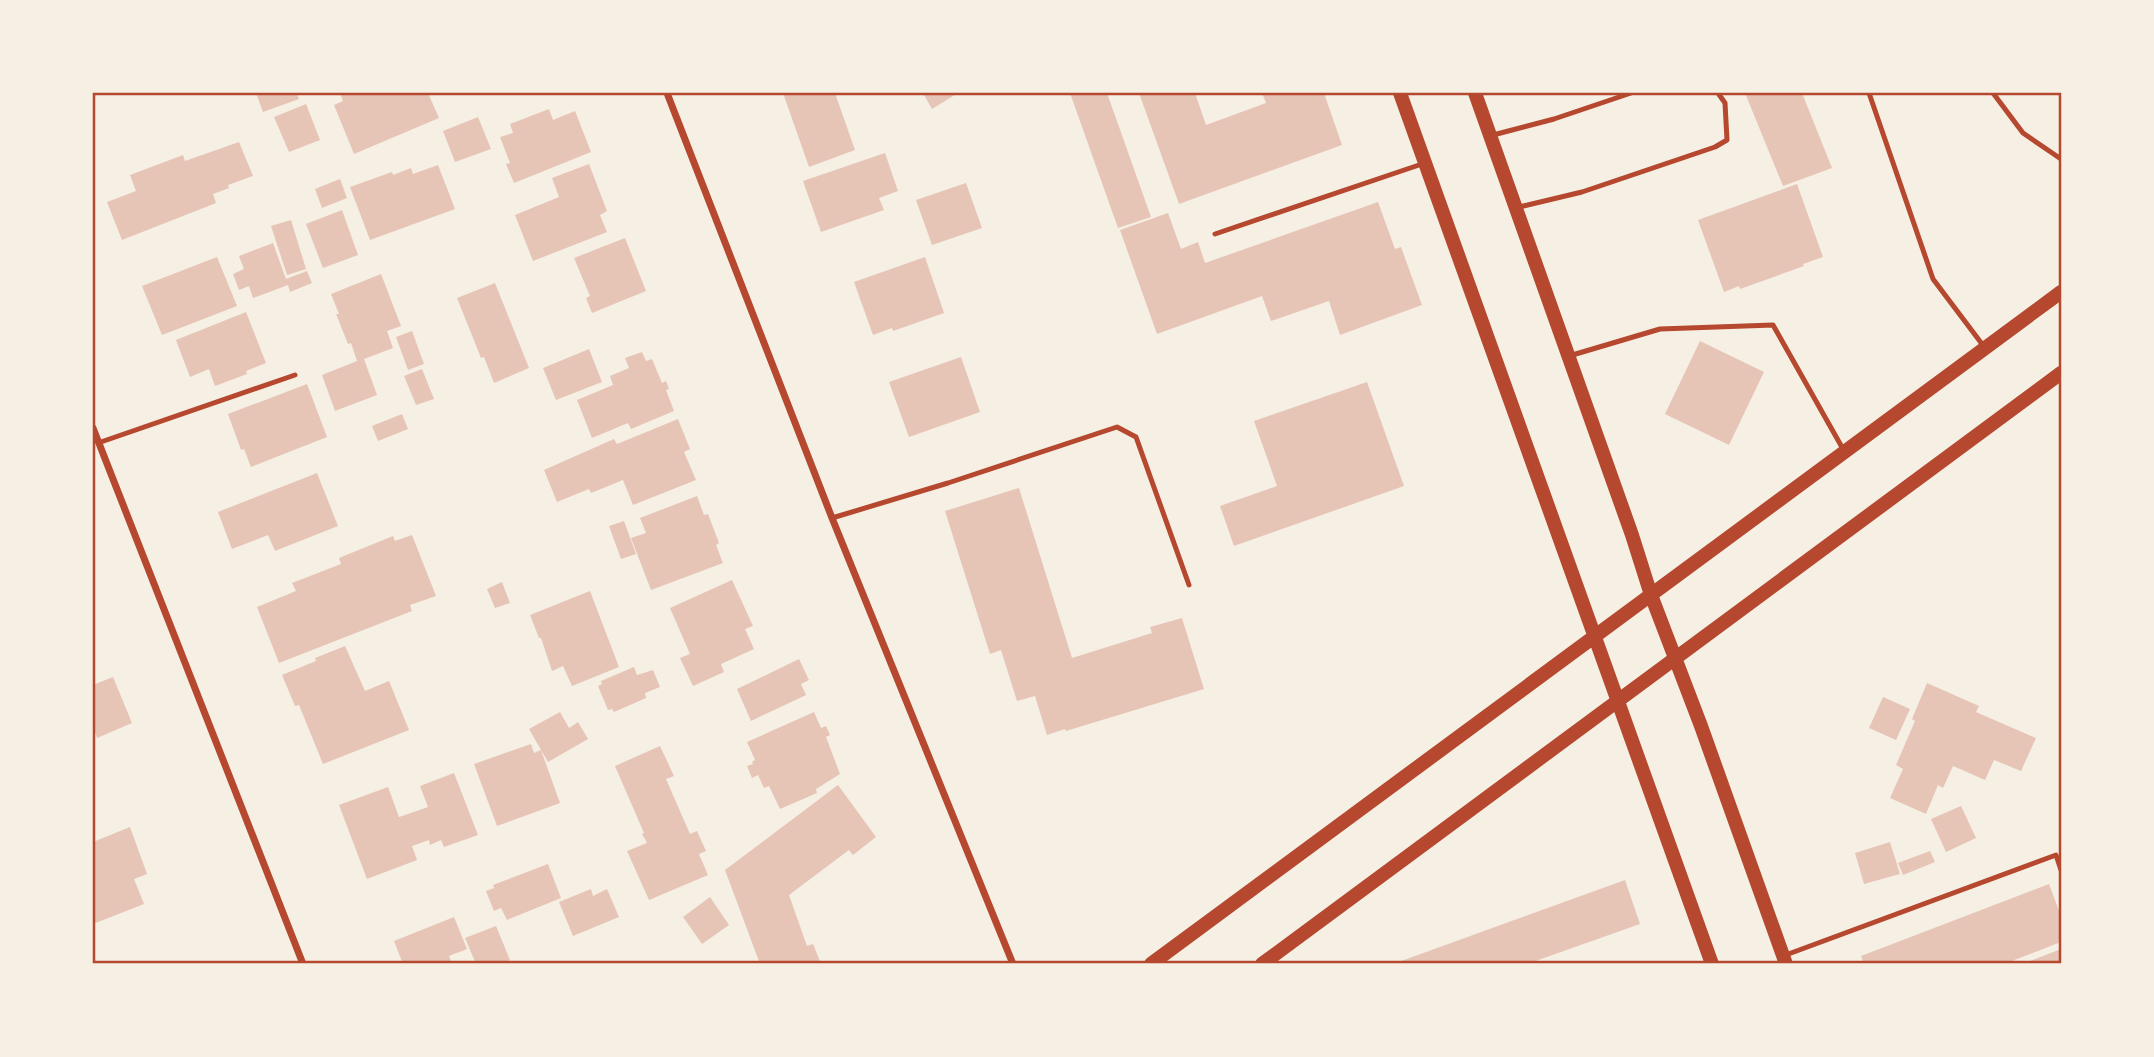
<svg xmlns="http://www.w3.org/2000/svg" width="2154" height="1057" viewBox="0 0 2154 1057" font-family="'Fira Sans',sans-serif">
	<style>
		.building { fill: #e6c5b7 }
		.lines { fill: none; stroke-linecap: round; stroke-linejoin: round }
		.service { stroke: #b5482f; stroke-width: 5 }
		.minor { stroke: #b5482f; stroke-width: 7 }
		.secondary { stroke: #b5482f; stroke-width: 14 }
		.neatline { fill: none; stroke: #b5482f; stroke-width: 2.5 }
	</style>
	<rect width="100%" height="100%" fill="#f6efe4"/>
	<path class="building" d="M 256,93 L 297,93 L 299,99 L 263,112 Z
		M 340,93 L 412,93 L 413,95 L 428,93 L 439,118 L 354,154 L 334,105 L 343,101 Z
		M 783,93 L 835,93 L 855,150 L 809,167 Z
		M 923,93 L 958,93 L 932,109 Z
		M 1070,93 L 1107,93 L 1151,217 L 1118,228 Z
		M 1139,93 L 1195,93 L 1206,125 L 1266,103 L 1262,93 L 1324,93 L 1342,145 L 1179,204 Z
		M 1745,93 L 1802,93 L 1832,168 L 1783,186 Z
		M 306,104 L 320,140 L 289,152 L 274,117 Z
		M 549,109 L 553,120 L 575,111 L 591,152 L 514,183 L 506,164 L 510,163 L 500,137 L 513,133 L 510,124 Z
		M 478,117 L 491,149 L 455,162 L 443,131 Z
		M 239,142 L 253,176 L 228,185 L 229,188 L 213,194 L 216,203 L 122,240 L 107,202 L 136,191 L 130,175 L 183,155 L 185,161 Z
		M 885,153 L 898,191 L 879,198 L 884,210 L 821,232 L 803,181 Z
		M 589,164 L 607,211 L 600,215 L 607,232 L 533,261 L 515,215 L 559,197 L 552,178 Z
		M 438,165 L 455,209 L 370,240 L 350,187 L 392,172 L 393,175 L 411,168 L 413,174 Z
		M 340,179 L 347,198 L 322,208 L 315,189 Z
		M 966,183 L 982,228 L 932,245 L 916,200 Z
		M 1797,184 L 1823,257 L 1803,264 L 1804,266 L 1740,289 L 1739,286 L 1724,292 L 1698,220 Z
		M 1378,202 L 1395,249 L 1401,247 L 1422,305 L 1340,335 L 1329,301 L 1271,321 L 1262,296 L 1157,334 L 1120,230 L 1168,213 L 1181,249 L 1198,242 L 1205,263 Z
		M 342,210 L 358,255 L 323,268 L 306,224 Z
		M 291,220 L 306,269 L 287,275 L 271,226 Z
		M 625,238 L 646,291 L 592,313 L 586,298 L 590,296 L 574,258 Z
		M 273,243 L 286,279 L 307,271 L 312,283 L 290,292 L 288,285 L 253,298 L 249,286 L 239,290 L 233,274 L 244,269 L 239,256 Z
		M 217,257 L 237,306 L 162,335 L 142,286 Z
		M 925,257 L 944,313 L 893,331 L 892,328 L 873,335 L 854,282 Z
		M 381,274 L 401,326 L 387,331 L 393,348 L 364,359 L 377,395 L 335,411 L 322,375 L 357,361 L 351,343 L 348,344 L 336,314 L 339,314 L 331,294 Z
		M 495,283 L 529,368 L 494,383 L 484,357 L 481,358 L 457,298 Z
		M 246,312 L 266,363 L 246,371 L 247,374 L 215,386 L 209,369 L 190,377 L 176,340 Z
		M 412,331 L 424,364 L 408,370 L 396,337 Z
		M 1700,341 L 1764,372 L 1729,445 L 1665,414 Z
		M 589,349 L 602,382 L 556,400 L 543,368 Z
		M 642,352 L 646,361 L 652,359 L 662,383 L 666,381 L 669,389 L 666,390 L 674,411 L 631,429 L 628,423 L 592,438 L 577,400 L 613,385 L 610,376 L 629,368 L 625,358 Z
		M 961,357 L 980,412 L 909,437 L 889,382 Z
		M 422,369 L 434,399 L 416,405 L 404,376 Z
		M 1367,382 L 1404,486 L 1234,546 L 1220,506 L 1277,486 L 1254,421 Z
		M 307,384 L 327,437 L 251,467 L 244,449 L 241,450 L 228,414 Z
		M 402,414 L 408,429 L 378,441 L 372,426 Z
		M 678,419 L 690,449 L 684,452 L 696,480 L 633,505 L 623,480 L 591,493 L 589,489 L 557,502 L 544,470 L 614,439 L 617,444 Z
		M 317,473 L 338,526 L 275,551 L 268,535 L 232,549 L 218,512 Z
		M 1019,488 L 1072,658 L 1152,633 L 1150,627 L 1182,618 L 1204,689 L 1066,731 L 1065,729 L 1047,735 L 1035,696 L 1017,701 L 1001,650 L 990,654 L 945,511 Z
		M 697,496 L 704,515 L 708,514 L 719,543 L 716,545 L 723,563 L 651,590 L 631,538 L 646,533 L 640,518 Z
		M 624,521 L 636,554 L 621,559 L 609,526 Z
		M 412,535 L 436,596 L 410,605 L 412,611 L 279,663 L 257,607 L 296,591 L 292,583 L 341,564 L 339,558 L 393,536 L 395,541 Z
		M 732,580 L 753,626 L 745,629 L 754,649 L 721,664 L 724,672 L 693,686 L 680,658 L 690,654 L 670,608 Z
		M 502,582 L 510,603 L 495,608 L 487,589 Z
		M 590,591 L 619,667 L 572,686 L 563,666 L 552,671 L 541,638 L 539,638 L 530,615 Z
		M 345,646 L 365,691 L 389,681 L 409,730 L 323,764 L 299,705 L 295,706 L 282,675 L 316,661 L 315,658 Z
		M 799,659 L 809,680 L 801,684 L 806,695 L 751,721 L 737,689 Z
		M 634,667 L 637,675 L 653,670 L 660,687 L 645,693 L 646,698 L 614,712 L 612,709 L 608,710 L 598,686 L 602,684 L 601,681 Z
		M 113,677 L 132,723 L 97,738 L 93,726 L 93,685 Z
		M 1927,683 L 1979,706 L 1976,712 L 2036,738 L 2021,771 L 1994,760 L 1985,780 L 1953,766 L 1943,788 L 1938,785 L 1926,814 L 1890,798 L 1903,769 L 1896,765 L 1915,721 L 1912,719 Z
		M 1883,697 L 1910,709 L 1896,740 L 1869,728 Z
		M 560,712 L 569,728 L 578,722 L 588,739 L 548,762 L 529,729 Z
		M 814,712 L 821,728 L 826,726 L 830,735 L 826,737 L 840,774 L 816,789 L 817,793 L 780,809 L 769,786 L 764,788 L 758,775 L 752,778 L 747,766 L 753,764 L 752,762 L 755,760 L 747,742 Z
		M 531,744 L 534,753 L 541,750 L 560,803 L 497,826 L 474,764 Z
		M 660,746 L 674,776 L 666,779 L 690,834 L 697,831 L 706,851 L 699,854 L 708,875 L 649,900 L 627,851 L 647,843 L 642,834 L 644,833 L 615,766 Z
		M 454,773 L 478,835 L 444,847 L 441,840 L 430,845 L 429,840 L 412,846 L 417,860 L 367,879 L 339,805 L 388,787 L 399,817 L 428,807 L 420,786 Z
		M 838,785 L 876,837 L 853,855 L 849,850 L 789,895 L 807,946 L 813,944 L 821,964 L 760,964 L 725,870 Z
		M 1961,806 L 1976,838 L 1946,852 L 1931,819 Z
		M 130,827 L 147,874 L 134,879 L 144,904 L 93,924 L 93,842 Z
		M 1890,842 L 1900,874 L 1864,884 L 1855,853 Z
		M 1930,851 L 1935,862 L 1903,875 L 1898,863 Z
		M 548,864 L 561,898 L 507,920 L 501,908 L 494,911 L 486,891 L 494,888 L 493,885 Z
		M 1625,880 L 1640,924 L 1527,964 L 1393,964 Z
		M 2049,884 L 2061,916 L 2061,942 L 2004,964 L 1864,964 L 1861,956 Z
		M 591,889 L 593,896 L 607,889 L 619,917 L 573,936 L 559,902 Z
		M 710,897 L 729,925 L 702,944 L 683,917 Z
		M 454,917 L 467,949 L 449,956 L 452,964 L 403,964 L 394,941 Z
		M 496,926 L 510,960 L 500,964 L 476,964 L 465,938 Z
		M 2061,949 L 2061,964 L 2022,964 Z"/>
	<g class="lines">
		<path class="service" d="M 1869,93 L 1933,279 L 1985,348
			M 1993,93 L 2023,133 L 2061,159
			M 1493,135 L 1554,119 L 1631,93
			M 1519,207 L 1582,192 L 1715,147 L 1727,140 L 1725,103 L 1718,93
			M 1215,234 L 1422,164
			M 1569,356 L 1660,329 L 1773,325 L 1843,449
			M 98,443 L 295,375
			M 832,518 L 948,483 L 1117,427 L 1136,437 L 1189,585
			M 1783,956 L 2056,855 L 2061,870"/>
		<path class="minor" d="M 667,93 L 832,518 L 1013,964
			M 93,428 L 303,964"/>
		<path class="secondary" d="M 1400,93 L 1712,964
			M 1475,93 L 1632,535 L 1651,595 L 1701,726 L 1786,964
			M 1151,964 L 2061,292
			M 1262,964 L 2061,373"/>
	</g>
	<rect width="2154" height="1057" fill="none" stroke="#f6efe4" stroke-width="189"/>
	<rect x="94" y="94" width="1966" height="868" class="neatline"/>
</svg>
